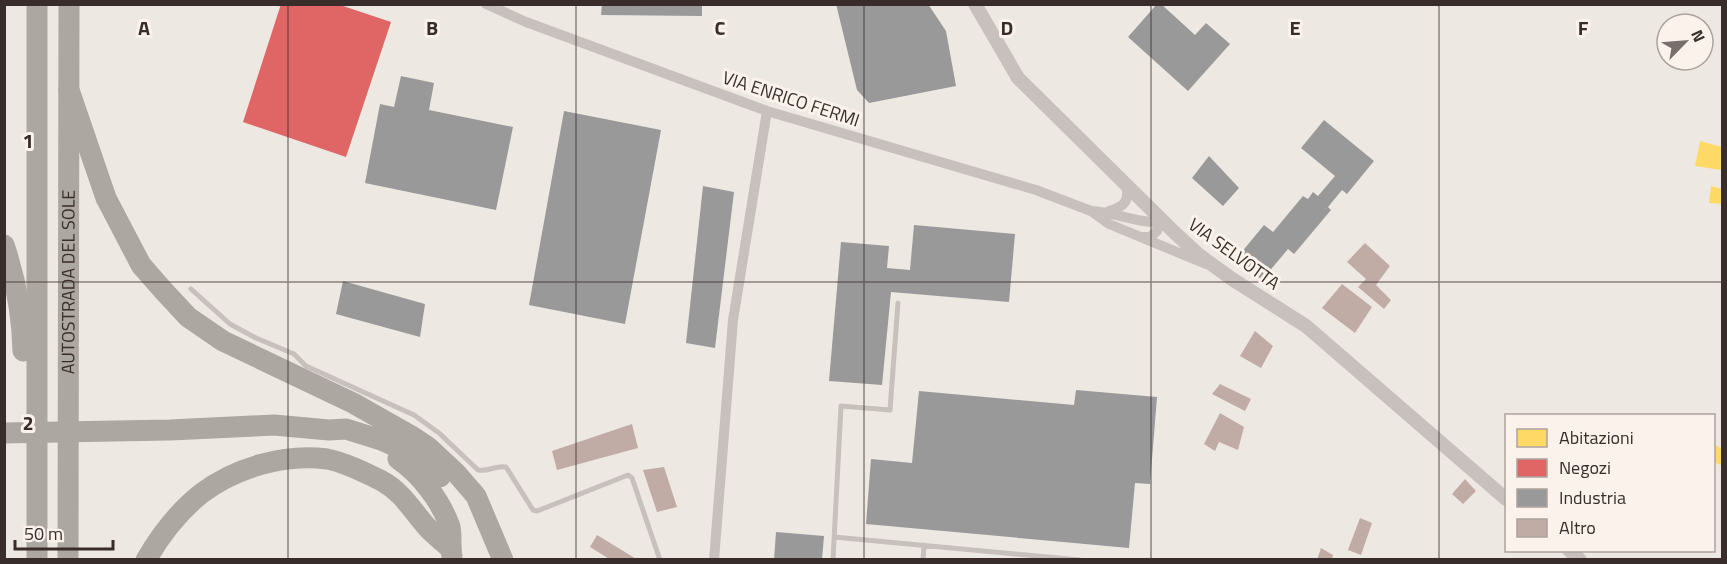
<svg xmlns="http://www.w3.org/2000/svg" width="1727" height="564" viewBox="0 0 1727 564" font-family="'Titillium Web',sans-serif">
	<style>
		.homes { fill: #ffd966 }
		.shops { fill: #e06666 }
		.industry { fill: #999 }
		.building { fill: #c1aba5 }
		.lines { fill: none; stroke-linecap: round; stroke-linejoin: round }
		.service { stroke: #c7c0bc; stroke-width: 5 }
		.minor { stroke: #c7c0bc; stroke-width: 10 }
		.tertiary { stroke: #c7c0bc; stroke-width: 14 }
		.motorway { stroke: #ada7a2; stroke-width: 21 }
		.grid { fill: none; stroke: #382d2a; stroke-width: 1.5; stroke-opacity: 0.55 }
		.labels { text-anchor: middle; stroke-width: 6; stroke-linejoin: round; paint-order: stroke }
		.street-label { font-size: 18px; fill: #382d2a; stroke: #faf2eb }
		.grid-label { font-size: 20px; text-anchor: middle; font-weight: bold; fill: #382d2a; stroke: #faf2eb; stroke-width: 6; stroke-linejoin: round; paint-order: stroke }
	</style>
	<rect width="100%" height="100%" fill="#eee8e3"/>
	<path class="homes" d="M 1700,141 L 1722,147 L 1721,170 L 1695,166 Z
		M 1711,186 L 1722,189 L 1722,204 L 1709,203 Z
		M 1714,444 L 1722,449 L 1721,465 L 1714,462 Z"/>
	<path class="shops" d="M 281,4 L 337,4 L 391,22 L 346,157 L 243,122 Z"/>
	<path class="industry" d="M 602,4 L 702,4 L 702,16 L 601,15 Z
		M 836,4 L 928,4 L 946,31 L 956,86 L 869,103 L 857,90 Z
		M 1157,4 L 1161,4 L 1195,35 L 1206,23 L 1230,44 L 1188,91 L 1128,37 Z
		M 401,76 L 434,83 L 429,110 L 513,127 L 496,210 L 365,183 L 380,104 L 394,107 Z
		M 564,111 L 661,130 L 625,324 L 529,305 Z
		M 1324,120 L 1374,161 L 1347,194 L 1342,190 L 1328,207 L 1331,210 L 1294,254 L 1288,249 L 1262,280 L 1236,259 L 1264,225 L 1273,232 L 1303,196 L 1308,199 L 1313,192 L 1318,196 L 1335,176 L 1301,148 Z
		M 1209,156 L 1239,188 L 1223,206 L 1192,178 Z
		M 703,186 L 734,192 L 715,348 L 686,343 Z
		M 914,225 L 1015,234 L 1009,302 L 891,292 L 882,385 L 829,381 L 841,242 L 889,246 L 887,268 L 910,270 Z
		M 343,281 L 425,304 L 420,337 L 336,314 Z
		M 1076,390 L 1157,397 L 1150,484 L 1135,483 L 1129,548 L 866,524 L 871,459 L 912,463 L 919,391 L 1074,405 Z
		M 776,532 L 824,536 L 822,560 L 774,560 Z"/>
	<path class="building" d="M 1365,243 L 1390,266 L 1376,285 L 1391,300 L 1384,309 L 1358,287 L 1366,279 L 1347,262 Z
		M 1342,284 L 1372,307 L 1355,333 L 1322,308 Z
		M 1255,331 L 1273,346 L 1261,368 L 1240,356 Z
		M 1220,384 L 1251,399 L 1245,411 L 1212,394 Z
		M 1220,413 L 1244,427 L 1238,450 L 1219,442 L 1215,451 L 1204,444 Z
		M 632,424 L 638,448 L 557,470 L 552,451 Z
		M 664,467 L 677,507 L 657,512 L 643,470 Z
		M 1465,479 L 1476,491 L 1463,504 L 1452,494 Z
		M 1360,518 L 1372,523 L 1361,555 L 1348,550 Z
		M 597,535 L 638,560 L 611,560 L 590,547 Z
		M 1321,548 L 1333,555 L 1332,560 L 1317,560 Z"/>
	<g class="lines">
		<path class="service" d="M 191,289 L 230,324 L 256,338 L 294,354 L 306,366 L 414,415 L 439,433 L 478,470 C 488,472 496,465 506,467 L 533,510 L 537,511 L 628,475 L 632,478 L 660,560
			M 834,537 L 1080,560
			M 833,560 L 841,406 L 890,410 L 898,303
			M 923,560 L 924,545"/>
		<path class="minor" d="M 486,4 L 526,22 L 767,111 L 1036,190 L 1091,211 L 1109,224 L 1206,264
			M 1091,211 C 1113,212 1132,221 1153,222 L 1159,217
			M 1109,211 C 1124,207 1130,201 1126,185
			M 1140,237 L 1150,237 L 1157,231 L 1159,217
			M 714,560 L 733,320 L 767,111"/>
		<path class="tertiary" d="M 975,4 L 1018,78 L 1175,233 L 1199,255 L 1232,279 L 1306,326 L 1506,499
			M 1569,550 L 1580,560"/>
		<g class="motorway">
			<path d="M 69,90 L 106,198 L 141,265 L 162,289 L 188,317 L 223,341 L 353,403 L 413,437 L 428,447 L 457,474 L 476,496 L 503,560"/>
			<path d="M 4,245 C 16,280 22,314 23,351"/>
			<path d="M 4,433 L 170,430 L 274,425 L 329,430 L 346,429 L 381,440 L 399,448 L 415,456 L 440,477"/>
			<path d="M 398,459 C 421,475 441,501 450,527 C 452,536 450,547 452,556"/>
			<path d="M 37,560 L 37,4"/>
			<path id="s1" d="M 68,560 L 69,4"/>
			<path d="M 146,560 C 160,536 180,510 202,493 C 235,468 285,453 327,459 C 344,462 366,473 382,481 C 402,492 412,510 426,526 C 433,534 442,541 450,548"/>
		</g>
	</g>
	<path class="grid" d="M 288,4 L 288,560M 576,4 L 576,560M 864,4 L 864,560M 1151,4 L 1151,560M 1439,4 L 1439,560M 4,282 L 1722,282"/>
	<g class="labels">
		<g class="street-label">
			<text transform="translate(791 99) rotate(18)" y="6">VIA ENRICO FERMI</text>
			<text transform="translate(1234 254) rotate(36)" y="6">VIA SELVOTTA</text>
			<text dy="6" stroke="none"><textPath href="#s1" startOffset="278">AUTOSTRADA DEL SOLE</textPath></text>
		</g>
	</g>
	<g class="grid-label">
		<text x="144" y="35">A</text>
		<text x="432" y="35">B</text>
		<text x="720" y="35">C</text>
		<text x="1007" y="35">D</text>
		<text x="1295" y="35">E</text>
		<text x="1583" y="35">F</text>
		<text x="28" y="148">1</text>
		<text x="28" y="430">2</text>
	</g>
	<rect width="1727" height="564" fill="none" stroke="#382d2a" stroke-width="12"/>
	<rect x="1505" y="414" width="210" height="138" fill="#faf2eb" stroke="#aca39e" stroke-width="1.5"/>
	<rect x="1517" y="429" width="30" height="18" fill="#ffd966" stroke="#aca39e" stroke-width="1.5"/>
	<text x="1559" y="444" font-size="18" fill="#382d2a">Abitazioni</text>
	<rect x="1517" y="459" width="30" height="18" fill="#e06666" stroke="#aca39e" stroke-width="1.5"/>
	<text x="1559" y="474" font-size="18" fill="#382d2a">Negozi</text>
	<rect x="1517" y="489" width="30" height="18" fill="#999999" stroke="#aca39e" stroke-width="1.5"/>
	<text x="1559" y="504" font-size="18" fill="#382d2a">Industria</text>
	<rect x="1517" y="519" width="30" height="18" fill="#c1aba5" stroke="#aca39e" stroke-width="1.5"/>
	<text x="1559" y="534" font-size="18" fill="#382d2a">Altro</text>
	<g transform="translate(1685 42) rotate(65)"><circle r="28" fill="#faf2eb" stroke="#aca39e" stroke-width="1.5"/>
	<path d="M0-4.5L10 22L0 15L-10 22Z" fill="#786e6b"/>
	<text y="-9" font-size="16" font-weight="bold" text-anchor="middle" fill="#382d2a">N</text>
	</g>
	<path d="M15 540v9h98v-9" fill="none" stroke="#382d2a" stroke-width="3"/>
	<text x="24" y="540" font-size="18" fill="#382d2a" stroke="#faf2eb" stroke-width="4.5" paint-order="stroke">50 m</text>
</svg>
